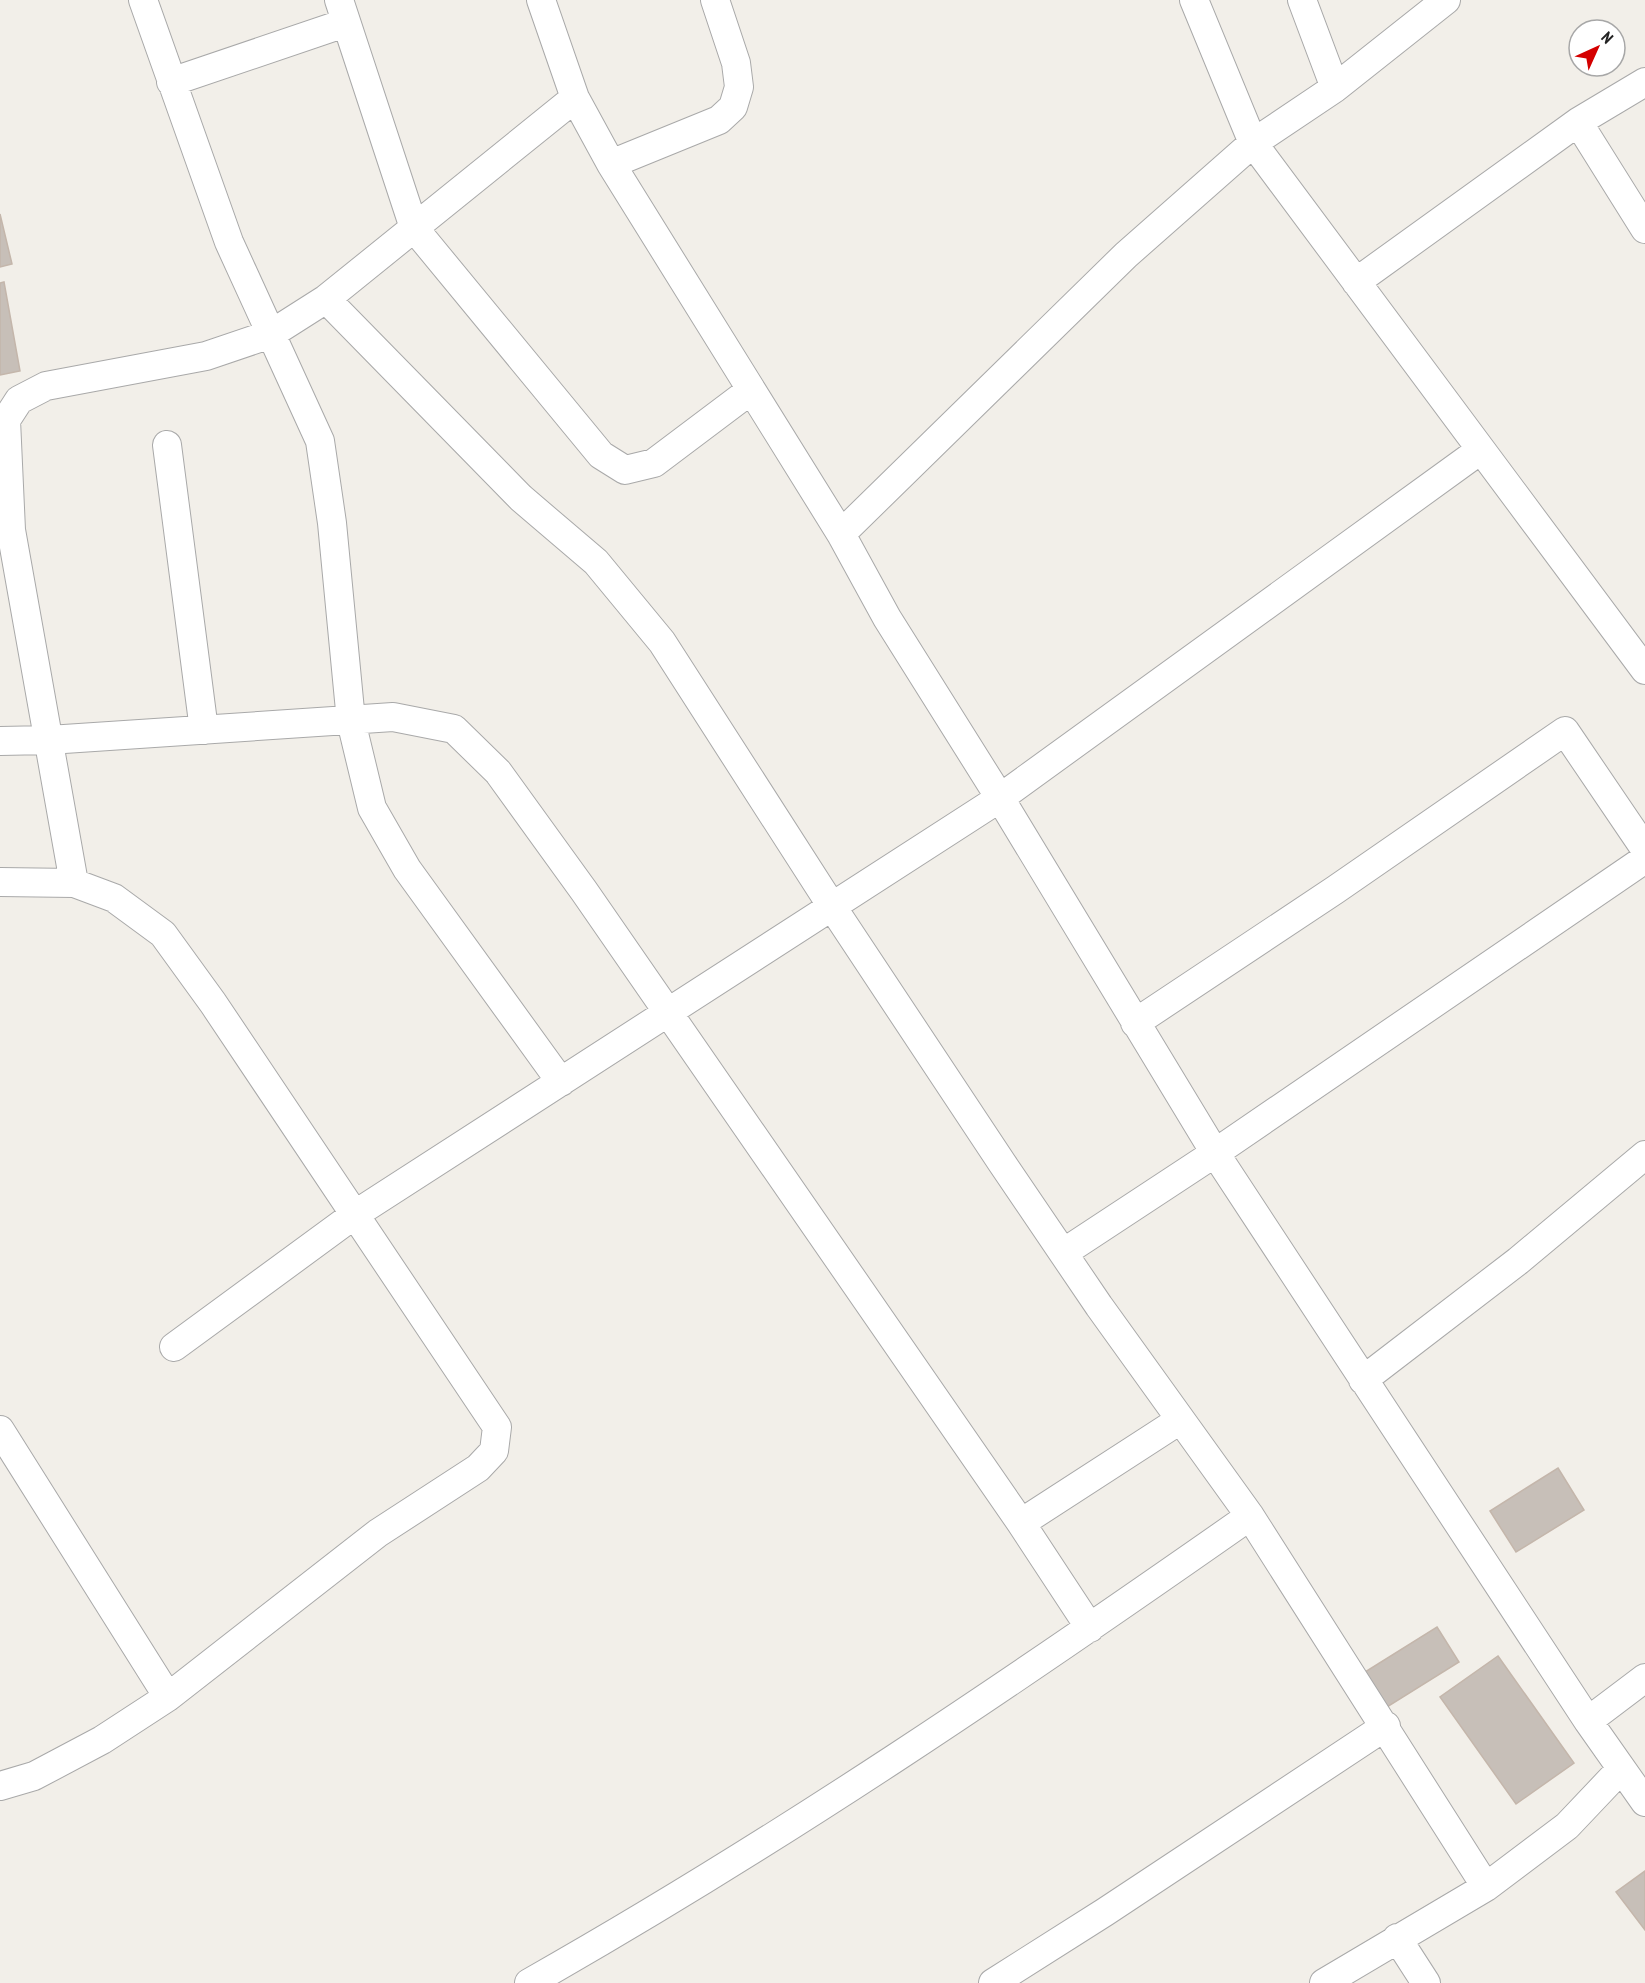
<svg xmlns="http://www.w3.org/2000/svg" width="1645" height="1983" viewBox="0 0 1645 1983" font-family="'PT Sans Narrow',sans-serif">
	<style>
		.building { fill: #c7bfb8; stroke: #c4b6ab; stroke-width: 1.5 }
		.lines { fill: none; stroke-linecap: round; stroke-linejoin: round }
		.minor-casing { stroke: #a9a9a9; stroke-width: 30 }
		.minor { stroke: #fff; stroke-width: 28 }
	</style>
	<rect width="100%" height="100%" fill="#f2efe9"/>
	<path class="building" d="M 0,214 L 12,264 L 0,267 Z
		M 4,282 L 20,371 L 0,375 L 0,283 Z
		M 1558,1468 L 1584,1510 L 1516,1552 L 1490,1511 Z
		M 1437,1627 L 1459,1662 L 1387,1707 L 1365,1672 Z
		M 1498,1656 L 1574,1763 L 1516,1804 L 1440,1697 Z
		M 1645,1871 L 1645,1930 L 1616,1892 Z"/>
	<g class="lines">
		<defs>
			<path id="minor" d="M 143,0 L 229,242 L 320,441 L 332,523 L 351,721 L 372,808 L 407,869 L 561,1082
				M 339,0 L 414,228 L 601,455 L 625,470 L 654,463 L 751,390
				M 541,0 L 575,98 L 611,164 L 841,534
				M 1194,0 L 1253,143 L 1645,670
				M 1302,0 L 1335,88
				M 1446,0 L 1335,88 L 1253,143 L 1126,255 L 841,534 L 887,618 L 1000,798 L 1215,1153 L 1588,1721 L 1645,1802
				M 171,82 L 345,23
				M 1578,122 L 1645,82
				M 611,164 L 719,120 L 733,107 L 739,87 L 736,63 L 715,0
				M 1356,282 L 1578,122 L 1645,229
				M 326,299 L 521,498 L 596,562 L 662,642 L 831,905 L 1002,1163 L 1099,1306 L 1250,1516 L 1486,1887
				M 167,445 L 204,730
				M 0,741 L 49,740 L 393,717 L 454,729 L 498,772 L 584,891 L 1021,1523 L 1090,1628
				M 0,882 L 74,883 L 114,898 L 163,934 L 213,1003 L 497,1427 L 494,1451 L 478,1468 L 378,1533 L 168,1697 L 102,1740 L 34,1776 L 0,1786
				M 74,883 L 11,530 L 6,420 L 19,400 L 46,386 L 206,356 L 271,334 L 326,299 L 575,98
				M 1135,1023 L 1335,890 L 1565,731 L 1645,849
				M 1063,1253 L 1215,1153 L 1645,859
				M 174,1347 L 354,1215 L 1000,798 L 1479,451
				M 1363,1380 L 1518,1261 L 1645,1155
				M 0,1430 L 168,1697
				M 1021,1523 L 1180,1420
				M 1588,1721 L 1645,1678
				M 1397,1938 L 1426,1983
				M 529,1983 C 778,1842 1016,1680 1250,1516
				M 993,1983 L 1105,1912 L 1386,1726
				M 1324,1983 L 1486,1887 L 1567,1826 L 1621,1769"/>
		</defs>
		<use href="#minor" class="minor-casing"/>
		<use href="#minor" class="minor"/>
	</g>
	<g transform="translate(1597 48) rotate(45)"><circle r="28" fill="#ffffff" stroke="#a7a7a7" stroke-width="1.5"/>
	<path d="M0-4.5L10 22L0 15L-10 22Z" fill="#d40000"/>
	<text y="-9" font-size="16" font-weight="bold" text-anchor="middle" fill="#222222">N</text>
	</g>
</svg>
